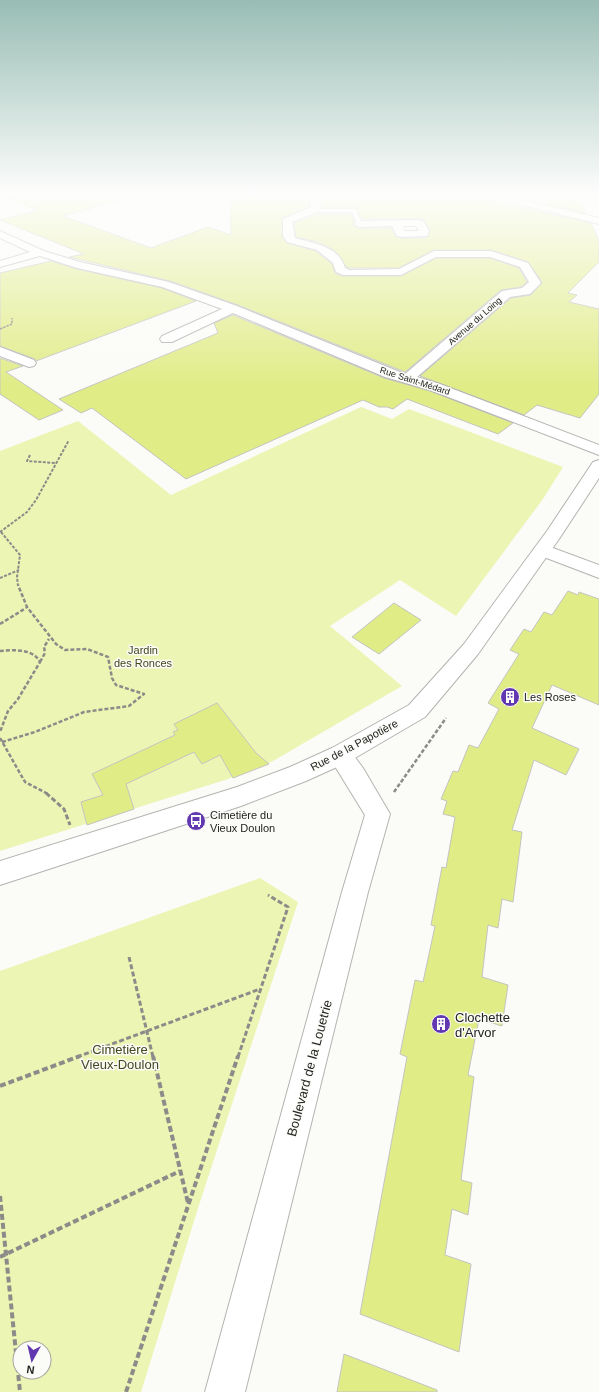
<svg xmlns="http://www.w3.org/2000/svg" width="599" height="1392" viewBox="0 0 599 1392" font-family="Arial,sans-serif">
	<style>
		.green { fill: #ecf5b3; fill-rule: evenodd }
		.building { fill: #e0ec86; stroke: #c4c4c1 }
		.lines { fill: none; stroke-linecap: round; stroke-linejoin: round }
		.lane-casing { stroke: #b3b4b1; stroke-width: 2 }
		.street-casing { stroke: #b3b4b1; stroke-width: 2 }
		.secondary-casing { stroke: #b3b4b1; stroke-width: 2 }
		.path-far4 { stroke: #8b8c89; stroke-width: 1.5; stroke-dasharray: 2.5 1; stroke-linecap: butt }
		.path-far3 { stroke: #8b8c89; stroke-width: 2; stroke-dasharray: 3 1.5; stroke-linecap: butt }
		.path-far2 { stroke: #8b8c89; stroke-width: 2.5; stroke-dasharray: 4 2; stroke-linecap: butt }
		.path-far1 { stroke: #8b8c89; stroke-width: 3; stroke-dasharray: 5 2.5; stroke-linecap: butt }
		.path { stroke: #8b8c89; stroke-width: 4; stroke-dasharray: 6 3; stroke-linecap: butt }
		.lane { fill: #fff; fill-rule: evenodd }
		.street { fill: #fff; fill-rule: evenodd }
		.secondary { fill: #fff; fill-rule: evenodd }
		.labels { text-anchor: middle; stroke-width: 3; stroke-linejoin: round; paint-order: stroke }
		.far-street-label { font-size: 9px; fill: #232422; stroke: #fbfbf8 }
		.park-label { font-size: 11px; fill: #42471d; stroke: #fbfbf8 }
		.poi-label { font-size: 11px; fill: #232422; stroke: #fbfbf8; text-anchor: start }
		.street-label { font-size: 11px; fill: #232422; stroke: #fbfbf8 }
		.near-poi-label { font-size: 13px; fill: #232422; stroke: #fbfbf8; text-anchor: start }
		.near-park-label { font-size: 13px; fill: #42471d; stroke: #fbfbf8 }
		.near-street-label { font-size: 13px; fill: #232422; stroke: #fbfbf8 }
	</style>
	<rect width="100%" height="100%" fill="#fbfbf8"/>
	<path class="green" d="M 361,407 L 392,419 L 409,409 L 563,467 L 543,499 L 456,616 L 400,580 L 330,626 L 402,686 L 273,761 L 228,779 L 0,851 L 0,451 L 78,421 L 171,495 Z
		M 260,878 L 298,902 L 199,1205 L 141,1392 L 0,1392 L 0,971 ZM 20,1348 L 44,1348 L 44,1372 L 20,1372 Z"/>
	<path class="building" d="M 19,193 L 120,193 L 120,196 L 111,199 L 113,202 L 63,216 L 151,248 L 208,227 L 231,235 L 230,193 L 299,193 L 309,200 L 309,206 L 282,218 L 282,237 L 287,243 L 316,251 L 332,264 L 335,273 L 342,276 L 401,276 L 436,258 L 490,258 L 519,268 L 527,282 L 521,287 L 501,290 L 405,372 L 238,305 L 170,281 L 69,257 L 84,254 L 0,220 L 37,210 L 9,199 L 17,196 Z
		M 316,193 L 457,193 L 591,223 L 599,241 L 599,262 L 568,293 L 577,295 L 569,302 L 599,309 L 599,394 L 580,418 L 537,405 L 524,415 L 420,376 L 511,298 L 531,295 L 542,282 L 528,262 L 491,250 L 434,250 L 399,268 L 349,268 L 346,267 L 338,254 L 332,249 L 318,242 L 296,237 L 294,223 L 317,214 L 351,214 L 354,222 L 353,225 L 358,228 L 391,228 L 396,237 L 401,238 L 427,238 L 430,230 L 424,220 L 419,219 L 362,219 L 356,208 L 322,208 L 318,195 Z
		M 544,193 L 577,193 L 586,213 L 549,205 Z
		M 51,261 L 77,269 L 162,288 L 196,301 L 36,361 L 35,359 L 0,346 L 0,273 Z
		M 233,315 L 384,378 L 430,391 L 513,423 L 498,434 L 407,399 L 393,409 L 387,407 L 379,407 L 363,400 L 186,479 L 92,408 L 81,413 L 59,399 L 218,333 L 214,323 Z
		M 0,358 L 23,366 L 6,372 L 63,410 L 39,420 L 0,394 Z
		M 568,591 L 578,595 L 579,592 L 599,599 L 599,705 L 552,685 L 532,728 L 579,749 L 566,775 L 534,760 L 512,830 L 522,832 L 513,902 L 502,899 L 498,928 L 488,925 L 482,977 L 508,985 L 502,1026 L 479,1019 L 468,1075 L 474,1077 L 461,1180 L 472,1183 L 468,1215 L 452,1209 L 445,1255 L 471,1264 L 459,1352 L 360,1314 L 407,1057 L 400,1054 L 415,980 L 423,982 L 435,926 L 431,925 L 442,867 L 446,868 L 455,817 L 443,814 L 447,801 L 441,799 L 453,771 L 458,772 L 469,745 L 478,748 L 499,709 L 488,703 L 519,654 L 510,650 L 524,629 L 531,632 L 544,612 L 552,615 Z
		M 394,603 L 421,620 L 379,654 L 352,637 Z
		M 217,703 L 256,753 L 269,764 L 233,778 L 220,755 L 202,764 L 194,752 L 126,784 L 134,809 L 87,825 L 81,802 L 103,795 L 92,774 L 175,735 L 173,732 L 178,730 L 174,724 Z
		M 344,1354 L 437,1390 L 437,1392 L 337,1392 Z"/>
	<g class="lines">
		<defs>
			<path id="lane" d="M 132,193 L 142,193 L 115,202 L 112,200 Z
				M 517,193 L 523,193 L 525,204 L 521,204 Z
				M 312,209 L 356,209 L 362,224 L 357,225 L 352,212 L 314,212 Z"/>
			<path id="street" d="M 18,193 L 17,195 L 0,200 L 0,194 Z
				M 300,193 L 312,193 L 317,196 L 321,207 L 317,212 L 292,222 L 295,238 C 313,243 339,246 345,268 L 349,270 L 399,269 L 434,251 L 491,251 L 528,263 L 541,283 L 530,294 L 510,297 L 417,377 L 440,384 L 599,445 L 599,455 L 430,390 L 385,377 L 233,313 L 172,342 L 162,342 L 160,339 L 162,336 L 222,309 L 162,287 L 77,268 L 40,256 L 0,267 L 0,261 L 30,252 L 0,238 L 0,231 L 44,251 L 80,262 L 169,282 L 237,306 L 405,374 L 502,291 L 522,288 L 529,282 L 520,267 L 490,257 L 436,257 L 401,275 L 343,275 L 336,272 L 333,263 L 317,250 L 287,242 L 283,236 L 283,219 L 311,207 L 310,199 Z
				M 475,193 L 493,193 L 599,218 L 599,224 Z
				M 419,220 L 423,221 L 429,231 L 427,236 L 401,237 L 397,236 L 392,226 L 359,227 L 354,224 L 359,221 ZM 403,226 L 416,226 L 419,231 L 405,231 Z
				M 0,347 L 34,360 L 36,363 L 34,366 L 29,367 L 0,356 Z
				M 542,544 L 599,565 L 599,578 L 536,554 L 533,550 L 536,546 Z
				M 340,746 L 348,748 L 363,768 L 390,814 L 368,892 L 245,1392 L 205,1392 L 342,892 L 365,815 L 328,755 L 332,748 Z"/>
			<path id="secondary" d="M 599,460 L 599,478 L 559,539 L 478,654 L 425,717 L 348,762 L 306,781 L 241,806 L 0,885 L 0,861 L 237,787 L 290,767 L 332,748 L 409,705 L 464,644 L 547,531 L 593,462 Z"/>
		</defs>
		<use href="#lane" class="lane-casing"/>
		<use href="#street" class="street-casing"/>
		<use href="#secondary" class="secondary-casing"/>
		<path class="path-far4" d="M 0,329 L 12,324 L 12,318"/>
		<path class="path-far3" d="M 30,455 L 27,461 L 55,463
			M 0,532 L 27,512 L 36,500 L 69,440
			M 1,532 L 20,555 L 17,577 L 18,586
			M 0,578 L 19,570"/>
		<path class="path-far2" d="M 0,624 L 26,608
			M 0,651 C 13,650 33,648 40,662 L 18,699 L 8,711 L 0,732
			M 40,662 L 45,653 L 44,647 L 49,639
			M 0,738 L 25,782 L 48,794
			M 2,742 L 35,732 L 84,712 L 129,706 L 144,694 L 116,685 L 112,678 L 108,657 L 87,649 L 65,650 L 56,644 L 27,607 L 18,585
			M 394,792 L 446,718"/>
		<path class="path-far1" d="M 46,793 L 64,809 L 70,825
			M 129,957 L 153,1057
			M 77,1057 L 260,989
			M 238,1057 L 288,907 L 268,895"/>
		<path class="path" d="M 153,1056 L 188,1203
			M 0,1086 L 80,1056
			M 0,1196 L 20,1392
			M 0,1257 L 180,1171
			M 126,1392 L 238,1056"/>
		<use href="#lane" class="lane"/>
		<use href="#street" class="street"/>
		<use href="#secondary" class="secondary"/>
	</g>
	<linearGradient id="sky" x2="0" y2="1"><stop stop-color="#98bdb4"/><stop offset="0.5" stop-color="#fdfdfc"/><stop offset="1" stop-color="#fdfdfc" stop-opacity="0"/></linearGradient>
	<rect width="599" height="388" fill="url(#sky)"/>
	<defs>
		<symbol id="building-disc" viewBox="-11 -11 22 22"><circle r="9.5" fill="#6238b0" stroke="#fbfbf8"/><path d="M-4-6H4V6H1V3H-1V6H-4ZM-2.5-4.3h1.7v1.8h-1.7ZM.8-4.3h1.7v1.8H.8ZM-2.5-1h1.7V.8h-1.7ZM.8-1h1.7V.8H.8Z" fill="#fff"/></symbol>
		<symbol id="bus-disc" viewBox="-11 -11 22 22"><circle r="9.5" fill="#6238b0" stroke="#fbfbf8"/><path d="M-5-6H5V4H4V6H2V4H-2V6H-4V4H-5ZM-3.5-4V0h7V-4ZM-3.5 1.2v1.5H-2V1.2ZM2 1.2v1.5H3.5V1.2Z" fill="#fff"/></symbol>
	</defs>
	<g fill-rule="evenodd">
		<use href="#building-disc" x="499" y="686" width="22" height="22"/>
		<use href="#bus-disc" x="185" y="810" width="22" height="22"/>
		<use href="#building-disc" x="430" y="1013" width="22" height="22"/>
	</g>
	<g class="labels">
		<g class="far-street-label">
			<text transform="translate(475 321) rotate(-41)" y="3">Avenue du Loing</text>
			<text transform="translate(415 381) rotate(18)" y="3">Rue Saint-Médard</text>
		</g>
		<g class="park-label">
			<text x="143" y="654">Jardin<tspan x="143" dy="13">des Ronces</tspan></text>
		</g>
		<g class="poi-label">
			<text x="524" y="701">Les Roses</text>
			<text x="210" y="819">Cimetière du<tspan x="210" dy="13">Vieux Doulon</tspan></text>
		</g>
		<g class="street-label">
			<text transform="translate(354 745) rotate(-28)" y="4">Rue de la Papotière</text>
		</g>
		<g class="near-poi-label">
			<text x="455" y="1022">Clochette<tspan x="455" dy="15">d'Arvor</tspan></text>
		</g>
		<g class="near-park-label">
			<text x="120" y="1054">Cimetière<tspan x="120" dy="15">Vieux-Doulon</tspan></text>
		</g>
		<g class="near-street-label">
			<text transform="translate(309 1068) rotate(-75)" y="5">Boulevard de la Louetrie</text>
		</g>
	</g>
	<g transform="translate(32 1360) rotate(188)"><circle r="19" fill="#fbfbf8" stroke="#a5a5a2"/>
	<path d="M0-3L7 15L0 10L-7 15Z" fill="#6238b0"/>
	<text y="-6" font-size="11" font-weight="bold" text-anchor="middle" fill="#232422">N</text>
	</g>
</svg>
